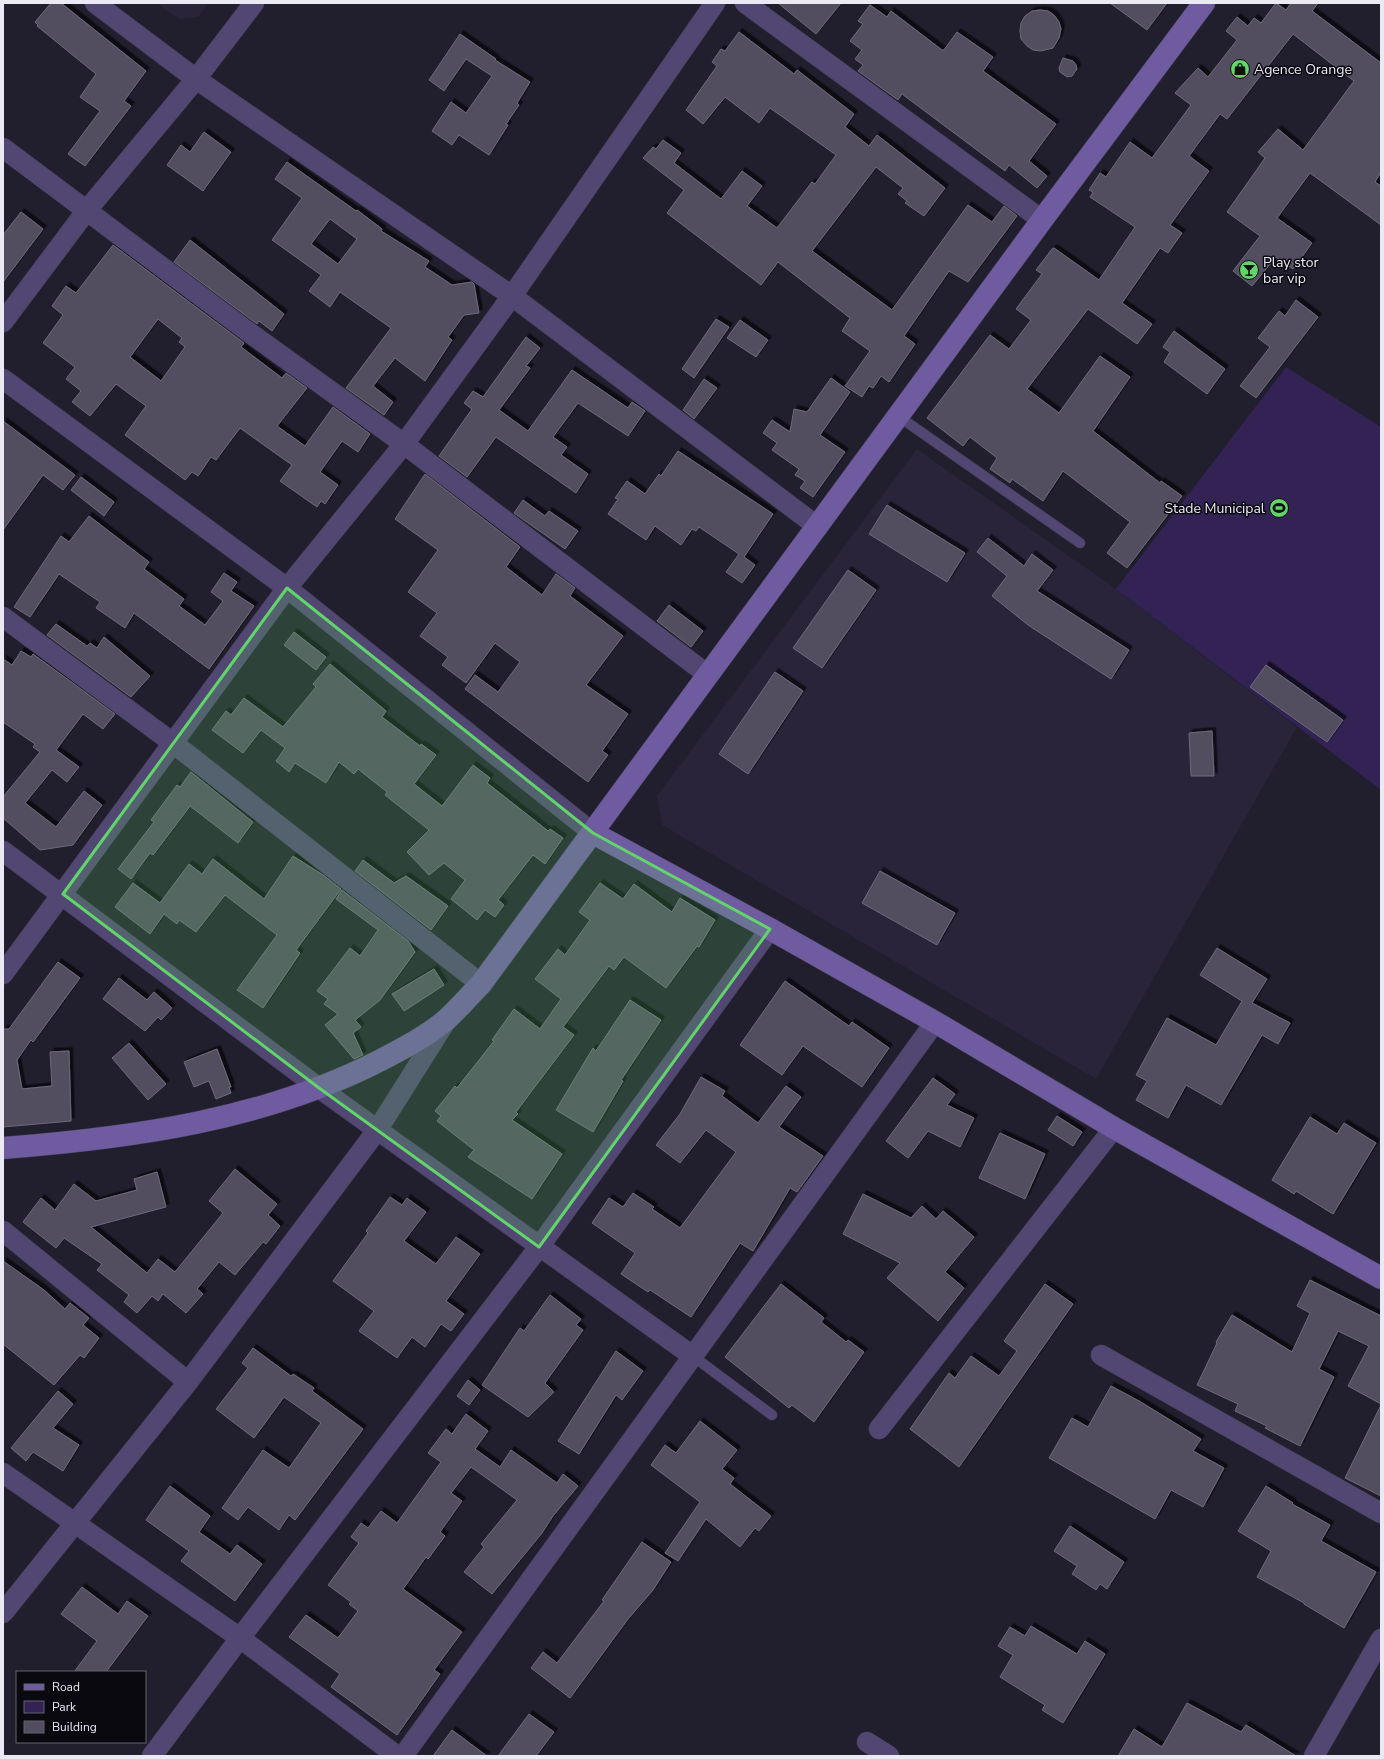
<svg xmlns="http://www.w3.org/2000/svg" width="1384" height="1759" viewBox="0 0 1384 1759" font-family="'Nunito Sans',sans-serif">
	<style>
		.built { fill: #292439 }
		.green { fill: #322354 }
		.building { fill: #524e60; stroke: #6e6a7d; fill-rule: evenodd; filter: url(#shadow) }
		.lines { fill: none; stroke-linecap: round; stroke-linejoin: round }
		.lane-casing { stroke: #3d3a49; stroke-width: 11 }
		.street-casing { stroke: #3d3a49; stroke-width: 21 }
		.secondary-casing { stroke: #3d3a49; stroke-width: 23 }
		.lane { stroke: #524772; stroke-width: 10 }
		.street { stroke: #524772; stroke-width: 20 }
		.secondary { stroke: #6e5ba0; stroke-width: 22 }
		.marked { fill: #61d46a; fill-opacity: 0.2; stroke: #61d46a; stroke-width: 3; stroke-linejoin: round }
		.labels { text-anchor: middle; stroke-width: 3; stroke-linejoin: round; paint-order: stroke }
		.poi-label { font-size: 14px; fill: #ebe9f4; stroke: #0a0910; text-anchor: start }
	</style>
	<defs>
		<filter id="shadow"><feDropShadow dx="3.5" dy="-3.5" stdDeviation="0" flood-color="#0009"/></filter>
	</defs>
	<rect width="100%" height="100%" fill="#211e2d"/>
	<path class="built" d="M 156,3 L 208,3 L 198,17 L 179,19 Z
		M 917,449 L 1116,589 L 1297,727 L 1096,1079 L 662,825 L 657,796 Z"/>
	<path class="green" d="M 1286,367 L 1381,427 L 1381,790 L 1116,589 Z"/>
	<path class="building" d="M 51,3 L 61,3 L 146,71 L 124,101 L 131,106 L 85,166 L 68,154 L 100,111 L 80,97 L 96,74 L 37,26 L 38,25 L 35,22 Z
		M 778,3 L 841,3 L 816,34 Z
		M 1110,3 L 1167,3 L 1147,30 Z
		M 1276,3 L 1286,10 L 1291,3 L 1318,3 L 1312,11 L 1381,63 L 1381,172 L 1375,182 L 1381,186 L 1381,225 L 1310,173 L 1277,218 L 1312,243 L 1293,269 L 1276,257 L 1252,286 L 1233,271 L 1260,236 L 1227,212 L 1265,158 L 1258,152 L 1278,129 L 1303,150 L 1354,81 L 1293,34 L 1227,119 L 1220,114 L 1189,156 L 1209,171 L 1170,225 L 1182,233 L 1168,253 L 1160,248 L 1122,303 L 1152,324 L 1137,344 L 1088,309 L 1027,389 L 1059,413 L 1100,356 L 1130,377 L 1093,431 L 1160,483 L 1161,481 L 1182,496 L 1127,568 L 1107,553 L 1130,522 L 1063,471 L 1043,501 L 1012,479 L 1010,483 L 990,469 L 997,458 L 970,437 L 963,446 L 927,418 L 990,335 L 1009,349 L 1031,320 L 1016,309 L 1042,274 L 1036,270 L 1052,249 L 1054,248 L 1099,280 L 1135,227 L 1090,197 L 1093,192 L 1089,190 L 1100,173 L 1106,177 L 1130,142 L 1152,158 L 1191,105 L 1175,93 L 1198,68 L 1208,77 L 1237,40 L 1226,31 L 1237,17 L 1248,26 L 1254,18 L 1261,23 Z
		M 870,5 L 887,17 L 891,11 L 942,50 L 944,50 L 957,32 L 993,57 L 983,71 L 1056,124 L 1029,161 L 1047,176 L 1037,188 L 1009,165 L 1005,171 L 902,94 L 898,100 L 858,71 L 863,65 L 855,59 L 862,50 L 850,41 L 863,24 L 858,21 Z
		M 1040,10 L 1048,11 L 1054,15 L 1059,22 L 1061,29 L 1059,38 L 1053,48 L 1041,51 L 1033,50 L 1027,46 L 1021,39 L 1020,31 L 1021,23 L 1025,16 L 1032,11 Z
		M 739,32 L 794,74 L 797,70 L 854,114 L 845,127 L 869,146 L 877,135 L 945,188 L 924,216 L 905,203 L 907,201 L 898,194 L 903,188 L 876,167 L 812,251 L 892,310 L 968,205 L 992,222 L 1004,206 L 1017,216 L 968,282 L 949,271 L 904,336 L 915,344 L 889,382 L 881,376 L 873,388 L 869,386 L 862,397 L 845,386 L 870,351 L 842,331 L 850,318 L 778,262 L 761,285 L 667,213 L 684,190 L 643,158 L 653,147 L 656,149 L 663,140 L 681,153 L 674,163 L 721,199 L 742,171 L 762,186 L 747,206 L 777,228 L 812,182 L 815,184 L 836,155 L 770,108 L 759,123 L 725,97 L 703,124 L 686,110 L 717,66 L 712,62 L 721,49 L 725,51 Z
		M 460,34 L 496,59 L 495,60 L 530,82 L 517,103 L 519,105 L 506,124 L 508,125 L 489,155 L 459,135 L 452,145 L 432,131 L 451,102 L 466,113 L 492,76 L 466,59 L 444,91 L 429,80 Z
		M 1063,58 L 1073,61 L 1076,65 L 1077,69 L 1072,76 L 1067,77 L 1060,72 L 1059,68 Z
		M 204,132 L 231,152 L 203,191 L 167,165 L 181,145 L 190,152 Z
		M 287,162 L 356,211 L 357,210 L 382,229 L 381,231 L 429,261 L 425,267 L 452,285 L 472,282 L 474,284 L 479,313 L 464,315 L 448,337 L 452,340 L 425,381 L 395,358 L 373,386 L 393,402 L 384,415 L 346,388 L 391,328 L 340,292 L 330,307 L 309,291 L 321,275 L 272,240 L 302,198 L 275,179 ZM 330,219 L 357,239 L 338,264 L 311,244 Z
		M 21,212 L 43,229 L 3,282 L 3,235 Z
		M 190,240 L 284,314 L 272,331 L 259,321 L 257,324 L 174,262 Z
		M 113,245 L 244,343 L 241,347 L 282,378 L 286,373 L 307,388 L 277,426 L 305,446 L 333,407 L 370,434 L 358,452 L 342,441 L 320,472 L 338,485 L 325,504 L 321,501 L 317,507 L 280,481 L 292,465 L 240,428 L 216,460 L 211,457 L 198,476 L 192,472 L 185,480 L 125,435 L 146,406 L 116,384 L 90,416 L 72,402 L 81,391 L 66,379 L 75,367 L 43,343 L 63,315 L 52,306 L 66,286 L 76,293 ZM 158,319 L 182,338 L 179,342 L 185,347 L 161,381 L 130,357 Z
		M 1296,300 L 1318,317 L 1256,398 L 1240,386 L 1270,347 L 1258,338 L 1279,311 L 1285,316 Z
		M 716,319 L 729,327 L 694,378 L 682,369 Z
		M 740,320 L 768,340 L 756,357 L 727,338 Z
		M 1174,331 L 1225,369 L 1207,394 L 1164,362 L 1170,352 L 1163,347 Z
		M 526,337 L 540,348 L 526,366 L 530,368 L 499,410 L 528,431 L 572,370 L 628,408 L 632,402 L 645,411 L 628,436 L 578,403 L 553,437 L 567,447 L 561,455 L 588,474 L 576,493 L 496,437 L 467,477 L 439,456 L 472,409 L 464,403 L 473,391 L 483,397 Z
		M 831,378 L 850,392 L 820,435 L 845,452 L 813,497 L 800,488 L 805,481 L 795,475 L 799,469 L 772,450 L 777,443 L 763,433 L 772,420 L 790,432 L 794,409 L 807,412 Z
		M 704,379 L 717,388 L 694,419 L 683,410 Z
		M 3,421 L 75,475 L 63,490 L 43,475 L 3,530 Z
		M 678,451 L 773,514 L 744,557 L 755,565 L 742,583 L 726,572 L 739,554 L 699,527 L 696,531 L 692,529 L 681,545 L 655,526 L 646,540 L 608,514 L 618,499 L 615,498 L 627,481 L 645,494 L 659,474 L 661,476 Z
		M 425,474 L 520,547 L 506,567 L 542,595 L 556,574 L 575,588 L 570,596 L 623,636 L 586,685 L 628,714 L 602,751 L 608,755 L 588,782 L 465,689 L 475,675 L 498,692 L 520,662 L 495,643 L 466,683 L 442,665 L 448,657 L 420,636 L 437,613 L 408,592 L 438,550 L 395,519 Z
		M 81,477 L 114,502 L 104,516 L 71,490 Z
		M 523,500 L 545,516 L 549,511 L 578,531 L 565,549 L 514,513 Z
		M 887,505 L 965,553 L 947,582 L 869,534 Z
		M 89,516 L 149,562 L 144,569 L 184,599 L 179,606 L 205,625 L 223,601 L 211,592 L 224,573 L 237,582 L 231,591 L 254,606 L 209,669 L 134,613 L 125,628 L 96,608 L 100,602 L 59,574 L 30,617 L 14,607 L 61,536 L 69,542 Z
		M 988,538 L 1024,566 L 1032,554 L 1053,570 L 1037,591 L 1129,650 L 1111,679 L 1028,625 L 992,596 L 1007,576 L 977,552 Z
		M 848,570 L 876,590 L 822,668 L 793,648 Z
		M 669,605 L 703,631 L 691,647 L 657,621 Z
		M 56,624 L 87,646 L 90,643 L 97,648 L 104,637 L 150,676 L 131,697 L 47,635 Z
		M 294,632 L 326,657 L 316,670 L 284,645 Z
		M 21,651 L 31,657 L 33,654 L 115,714 L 103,729 L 83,714 L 56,750 L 79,767 L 67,782 L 52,770 L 25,803 L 56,827 L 84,791 L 102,805 L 73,845 L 40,850 L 3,818 L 3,797 L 40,752 L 33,747 L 35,744 L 3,722 L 3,659 L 12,665 Z
		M 330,664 L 386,711 L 382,717 L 420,746 L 421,744 L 436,755 L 414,784 L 442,806 L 473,765 L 490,778 L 487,783 L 548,831 L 550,829 L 563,838 L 545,864 L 533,855 L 498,900 L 504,905 L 495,917 L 485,910 L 477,920 L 451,899 L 465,880 L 444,863 L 429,875 L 407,852 L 429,830 L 385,795 L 387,792 L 358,769 L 354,774 L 339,762 L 326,783 L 295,763 L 289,772 L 276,761 L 285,748 L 261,730 L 243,753 L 212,730 L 226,711 L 231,715 L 244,698 L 283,727 L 316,687 L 313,684 Z
		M 1266,665 L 1343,720 L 1327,742 L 1250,687 Z
		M 775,672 L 803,691 L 748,774 L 719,754 Z
		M 1212,731 L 1214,776 L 1191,776 L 1189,733 Z
		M 191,772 L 253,822 L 238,843 L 190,806 L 153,855 L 150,853 L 131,879 L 118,869 L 154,822 L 151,820 L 177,785 L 180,787 Z
		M 293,856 L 323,875 L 341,889 L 296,950 L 300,953 L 263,1008 L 237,990 L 277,935 L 225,895 L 196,932 L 179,920 L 177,924 L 164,914 L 150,934 L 115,907 L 133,883 L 160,903 L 189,864 L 202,874 L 213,859 L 264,899 Z
		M 363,860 L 394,883 L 406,876 L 448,906 L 431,930 L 355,871 Z
		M 880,871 L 955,913 L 937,945 L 862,903 Z
		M 600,883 L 623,899 L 634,884 L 672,912 L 680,898 L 715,920 L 699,947 L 697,946 L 666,988 L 624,957 L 614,970 L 609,966 L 563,1027 L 574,1035 L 516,1112 L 518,1114 L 512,1120 L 562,1154 L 532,1199 L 468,1157 L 474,1150 L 437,1121 L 441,1116 L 435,1111 L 455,1086 L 457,1088 L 494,1041 L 492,1040 L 514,1009 L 540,1029 L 561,999 L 535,979 L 558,949 L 565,955 L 590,920 L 579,912 Z
		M 342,890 L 408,941 L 415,952 L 380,1000 L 355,1020 L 361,1027 L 353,1033 L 363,1055 L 354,1059 L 325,1025 L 338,1014 L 324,1004 L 328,999 L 317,991 L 350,948 L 360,956 L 378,930 L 336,899 Z
		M 1217,948 L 1267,979 L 1252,1003 L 1290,1023 L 1278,1044 L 1262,1035 L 1221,1105 L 1186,1085 L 1168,1118 L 1136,1100 L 1147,1081 L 1136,1075 L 1167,1018 L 1216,1045 L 1242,1001 L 1200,975 Z
		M 58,962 L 80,978 L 33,1042 L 31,1040 L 17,1060 L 22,1089 L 52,1086 L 50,1052 L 69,1051 L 71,1121 L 3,1127 L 3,1029 L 9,1029 Z
		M 434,969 L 444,985 L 404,1011 L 392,994 Z
		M 119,978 L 147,1000 L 154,992 L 172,1008 L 161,1020 L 158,1017 L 145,1031 L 103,999 Z
		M 785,981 L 849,1026 L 852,1022 L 889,1048 L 862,1087 L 803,1046 L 782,1075 L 740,1045 Z
		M 630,1000 L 661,1020 L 621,1080 L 623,1081 L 593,1132 L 556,1110 L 593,1048 L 596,1051 Z
		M 129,1043 L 166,1084 L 148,1100 L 112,1058 Z
		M 217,1049 L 231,1087 L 229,1087 L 231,1093 L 216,1099 L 209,1081 L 194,1087 L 184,1062 Z
		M 701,1077 L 725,1091 L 722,1096 L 758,1123 L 786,1086 L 801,1097 L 779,1127 L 823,1156 L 797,1192 L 790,1188 L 753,1251 L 740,1243 L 691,1317 L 650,1290 L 648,1292 L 621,1274 L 635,1253 L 592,1223 L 609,1198 L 623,1207 L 633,1193 L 654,1207 L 652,1209 L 680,1228 L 736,1152 L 706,1130 L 680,1163 L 656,1145 L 680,1114 Z
		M 933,1078 L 955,1094 L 947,1105 L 974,1118 L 960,1147 L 928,1131 L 908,1158 L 886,1141 Z
		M 1057,1116 L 1082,1132 L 1073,1146 L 1048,1130 Z
		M 1310,1117 L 1337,1134 L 1344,1123 L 1376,1143 L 1333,1214 L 1296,1191 L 1294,1194 L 1272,1180 Z
		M 1000,1133 L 1045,1154 L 1025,1199 L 979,1178 Z
		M 235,1169 L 277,1204 L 268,1215 L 280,1226 L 266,1244 L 263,1242 L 235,1275 L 219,1262 L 197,1289 L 203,1294 L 186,1313 L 163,1294 L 158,1301 L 152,1296 L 137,1313 L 124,1302 L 129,1295 L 97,1270 L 102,1264 L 64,1238 L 56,1248 L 23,1222 L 41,1198 L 55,1210 L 74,1184 L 96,1201 L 137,1190 L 134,1179 L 157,1172 L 166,1207 L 91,1227 L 147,1273 L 158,1259 L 175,1272 L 223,1213 L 209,1201 Z
		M 863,1194 L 911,1218 L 922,1206 L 936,1219 L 943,1211 L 974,1237 L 945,1272 L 964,1288 L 938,1321 L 887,1278 L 900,1263 L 843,1234 Z
		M 390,1197 L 402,1205 L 407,1198 L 426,1212 L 404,1241 L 436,1264 L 456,1237 L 480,1254 L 446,1301 L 464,1314 L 451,1331 L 441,1324 L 425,1347 L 412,1337 L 397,1358 L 359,1331 L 374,1311 L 333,1281 L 368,1233 L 366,1231 Z
		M 3,1261 L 44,1290 L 65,1309 L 70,1303 L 89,1318 L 83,1325 L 99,1338 L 84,1358 L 80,1355 L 54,1385 L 3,1344 Z
		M 1310,1280 L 1381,1316 L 1381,1404 L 1348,1386 L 1369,1346 L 1338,1331 L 1319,1369 L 1334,1377 L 1300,1446 L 1265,1428 L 1267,1426 L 1235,1411 L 1238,1404 L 1197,1385 L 1217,1343 L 1216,1342 L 1232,1315 L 1292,1352 L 1310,1313 L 1297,1306 Z
		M 781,1284 L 824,1318 L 821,1322 L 846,1342 L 848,1340 L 864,1352 L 814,1422 L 792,1405 L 789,1408 L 725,1357 Z
		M 1045,1284 L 1073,1304 L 959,1467 L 910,1429 L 949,1373 L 955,1378 L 971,1356 L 999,1376 L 1017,1351 L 1004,1341 Z
		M 550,1295 L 581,1319 L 576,1325 L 583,1330 L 545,1383 L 554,1392 L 528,1417 L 482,1385 L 520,1328 L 524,1331 Z
		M 253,1348 L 291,1376 L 293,1374 L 314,1388 L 312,1391 L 363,1429 L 295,1520 L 289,1515 L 279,1530 L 248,1507 L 238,1520 L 222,1508 L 263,1450 L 289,1468 L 321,1423 L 284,1397 L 254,1438 L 216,1409 L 248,1368 L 242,1363 Z
		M 616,1351 L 643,1371 L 622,1400 L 616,1395 L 579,1454 L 558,1441 Z
		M 468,1380 L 480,1390 L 469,1405 L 457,1396 Z
		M 1111,1386 L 1139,1401 L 1201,1439 L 1193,1451 L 1224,1468 L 1203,1507 L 1171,1490 L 1155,1519 L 1049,1458 L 1072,1418 L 1088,1427 Z
		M 58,1391 L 73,1404 L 53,1428 L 79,1445 L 63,1471 L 33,1452 L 26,1461 L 11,1448 Z
		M 1381,1405 L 1381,1496 L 1345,1478 Z
		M 466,1414 L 488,1431 L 475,1449 L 500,1467 L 511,1450 L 557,1483 L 563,1474 L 578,1486 L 553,1516 L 542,1533 L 492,1594 L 464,1572 L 484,1547 L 481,1544 L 517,1500 L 471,1467 L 451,1493 L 462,1501 L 440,1532 L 445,1536 L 428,1559 L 426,1557 L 403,1589 L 462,1632 L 434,1670 L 440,1674 L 397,1735 L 331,1687 L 340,1674 L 289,1637 L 306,1615 L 338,1638 L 358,1611 L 349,1604 L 351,1602 L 328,1585 L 359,1543 L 351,1537 L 361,1523 L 368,1528 L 381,1511 L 397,1523 L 441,1462 L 428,1453 L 446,1429 L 452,1434 Z
		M 700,1421 L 737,1450 L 722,1469 L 734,1478 L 730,1484 L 771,1516 L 759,1531 L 755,1528 L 740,1547 L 706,1519 L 678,1561 L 665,1553 L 700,1502 L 651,1465 L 665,1445 L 676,1453 Z
		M 170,1486 L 210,1516 L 199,1532 L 230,1554 L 237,1545 L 262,1564 L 235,1601 L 181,1561 L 189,1551 L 146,1520 Z
		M 1266,1486 L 1293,1503 L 1292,1504 L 1330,1525 L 1321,1541 L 1376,1572 L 1344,1628 L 1304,1604 L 1304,1603 L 1257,1577 L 1271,1551 L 1238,1531 Z
		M 1070,1526 L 1124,1562 L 1107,1589 L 1100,1584 L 1096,1590 L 1072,1574 L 1077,1566 L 1054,1551 Z
		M 642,1542 L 671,1562 L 653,1590 L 628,1619 L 570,1698 L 531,1668 L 543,1652 L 557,1663 L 604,1601 L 602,1600 Z
		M 82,1587 L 118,1614 L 127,1601 L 148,1616 L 106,1672 L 74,1672 L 97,1641 L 61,1614 Z
		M 1031,1626 L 1077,1654 L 1085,1641 L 1105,1654 L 1063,1723 L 1042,1710 L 1045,1705 L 1000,1677 L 1013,1655 L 998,1646 L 1010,1627 L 1025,1636 Z
		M 1187,1703 L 1241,1732 L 1246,1725 L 1296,1756 L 1118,1756 L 1134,1729 L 1162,1747 Z
		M 529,1714 L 554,1732 L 536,1756 L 498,1756 Z
		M 452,1730 L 487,1756 L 433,1756 Z"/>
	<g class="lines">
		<defs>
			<path id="lane" d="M 898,416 L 1080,543
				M 694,1357 L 772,1415"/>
			<path id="street" d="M 95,3 L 196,79 L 512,296 L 818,527
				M 745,3 L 1042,220
				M 3,148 L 250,333 L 404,444 L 708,675
				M 3,322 L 87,210 L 196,79 L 254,3
				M 3,379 L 287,588 L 593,833
				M 3,617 L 173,743 L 481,984
				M 3,851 L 319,1088 L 694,1357
				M 3,974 L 287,588 L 404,444 L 512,296 L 715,3
				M 3,1231 L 188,1382
				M 1101,1355 L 1381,1513
				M 879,1429 L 1114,1128
				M 3,1473 L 240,1638 L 397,1756
				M 3,1613 L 188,1382 L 378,1129 L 446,1021
				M 867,1742 L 889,1756
				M 152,1756 L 240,1638 L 539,1247 L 770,929
				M 403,1756 L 935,1022
				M 1314,1756 L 1381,1639"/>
			<path id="secondary" d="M 593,833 L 770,929 L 935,1022 L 1114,1128 L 1381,1278
				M 3,1148 C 132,1138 264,1120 381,1060 C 402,1049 429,1035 447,1019 C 459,1008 470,995 481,984 L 1042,220 L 1204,3"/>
		</defs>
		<use href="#lane" class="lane-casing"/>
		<use href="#street" class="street-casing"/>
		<use href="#secondary" class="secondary-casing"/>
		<use href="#lane" class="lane"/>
		<use href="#street" class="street"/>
		<use href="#secondary" class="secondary"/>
	</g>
	<path class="marked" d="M 287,588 L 593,833 L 770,929 L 539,1247 L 319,1088 L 63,894 Z"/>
	<defs>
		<symbol id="shop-disc" viewBox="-11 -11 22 22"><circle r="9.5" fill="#61d46a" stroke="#0a0910"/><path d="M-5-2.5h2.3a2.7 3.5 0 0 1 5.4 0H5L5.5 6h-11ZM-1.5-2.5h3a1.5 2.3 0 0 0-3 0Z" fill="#111"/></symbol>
		<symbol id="bar-disc" viewBox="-11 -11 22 22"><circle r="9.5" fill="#61d46a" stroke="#0a0910"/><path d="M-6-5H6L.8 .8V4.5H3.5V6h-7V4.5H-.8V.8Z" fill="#111"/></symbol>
		<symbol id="stadium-disc" viewBox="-11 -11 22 22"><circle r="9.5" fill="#61d46a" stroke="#0a0910"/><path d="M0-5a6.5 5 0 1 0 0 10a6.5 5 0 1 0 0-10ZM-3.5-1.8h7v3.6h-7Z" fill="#111"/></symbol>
	</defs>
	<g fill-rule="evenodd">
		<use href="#shop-disc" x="1229" y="58" width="22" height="22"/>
		<use href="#bar-disc" x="1238" y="259" width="22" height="22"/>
		<use href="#stadium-disc" x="1268" y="497" width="22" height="22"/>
	</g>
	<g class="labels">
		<g class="poi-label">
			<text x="1254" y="74">Agence Orange</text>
			<text x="1263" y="267">Play stor<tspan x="1263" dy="16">bar vip</tspan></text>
			<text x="1265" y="513" text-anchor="end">Stade Municipal</text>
		</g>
	</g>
	<rect width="1384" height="1759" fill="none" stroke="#ebe9f4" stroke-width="8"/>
	<rect x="16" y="1671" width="130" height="72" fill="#0a0910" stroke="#64636b"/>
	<rect x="24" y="1684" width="20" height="6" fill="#6e5ba0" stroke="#64636b"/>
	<text x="52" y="1691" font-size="12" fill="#ebe9f4">Road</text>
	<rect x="24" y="1701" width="20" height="12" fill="#322354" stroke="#64636b"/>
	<text x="52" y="1711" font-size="12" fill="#ebe9f4">Park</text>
	<rect x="24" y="1721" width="20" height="12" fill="#524e60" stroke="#64636b"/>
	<text x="52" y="1731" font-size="12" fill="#ebe9f4">Building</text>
</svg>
